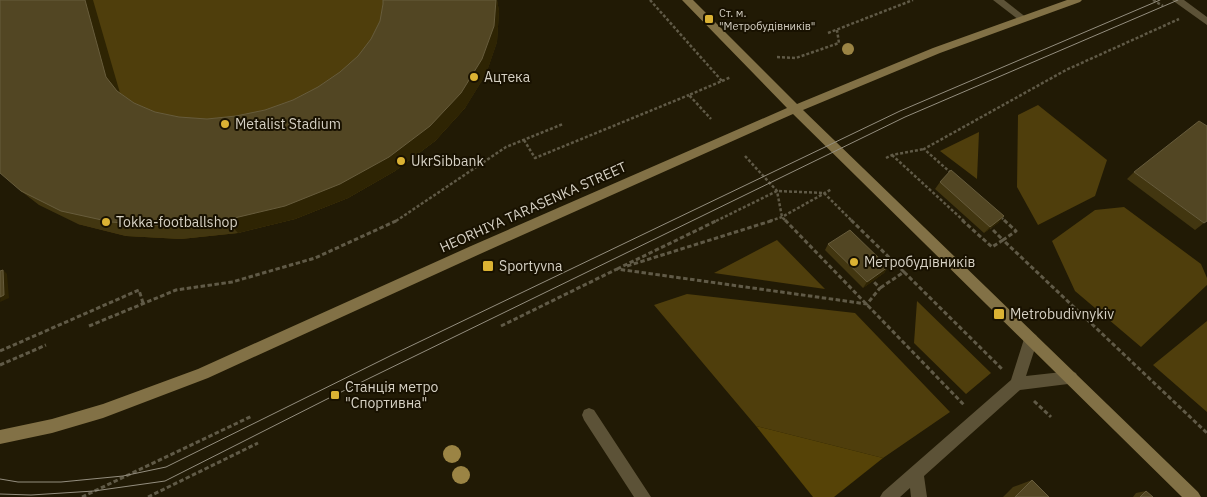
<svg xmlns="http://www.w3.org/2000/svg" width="1207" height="497" viewBox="0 0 1207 497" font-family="'IBM Plex Sans',sans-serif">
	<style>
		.green { fill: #4f3e0c }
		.forest { fill: #564307 }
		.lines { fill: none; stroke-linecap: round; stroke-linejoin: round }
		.path-far1 { stroke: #605a47; stroke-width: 2.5; stroke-dasharray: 3 2; stroke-linecap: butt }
		.path { stroke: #605a47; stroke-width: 3; stroke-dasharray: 4.5 2.5; stroke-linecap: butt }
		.lane { fill: #5c5237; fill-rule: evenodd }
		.street { fill: #5c5237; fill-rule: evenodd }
		.secondary { fill: #827146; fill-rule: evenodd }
		.tram { stroke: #948e7f; stroke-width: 1 }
		.tree { fill: #9b8444 }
		.wall { fill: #423610 }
		.shaded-wall { fill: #2e2403 }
		.building { fill: #524623; stroke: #675c3c }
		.poi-dot { fill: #dbb233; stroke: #181100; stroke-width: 2 }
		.labels { text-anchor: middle; stroke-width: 4; stroke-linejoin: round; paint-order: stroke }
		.far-poi-label { font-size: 11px; fill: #d6d1c4; stroke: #181100; text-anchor: start }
		.poi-label { font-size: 14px; fill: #d6d1c4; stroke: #181100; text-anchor: start }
		.street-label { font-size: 14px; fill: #d6d1c4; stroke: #181100 }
	</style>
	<rect width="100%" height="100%" fill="#211a05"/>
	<path class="green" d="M 0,0 L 497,0 L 465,108 L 435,141 L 395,171 L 348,198 L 295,219 L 238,233 L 181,239 L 126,236 L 78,224 Z
		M 1038,105 L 1107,160 L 1095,196 L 1038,225 L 1017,187 L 1018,115 Z
		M 979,132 L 977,179 L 940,151 Z
		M 1124,207 L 1201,264 L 1207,278 L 1207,285 L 1141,347 L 1075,291 L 1052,241 L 1095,210 Z
		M 777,240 L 825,289 L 714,273 Z
		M 687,294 L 855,313 L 950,412 L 883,458 L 756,426 L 654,305 Z
		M 917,301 L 991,373 L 966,394 L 914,343 Z
		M 1207,321 L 1207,412 L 1153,365 Z"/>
	<path class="forest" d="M 756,426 L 883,458 L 834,497 L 813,497 Z"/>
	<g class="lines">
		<path class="path-far1" d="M 650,0 L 722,81 L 689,95 L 711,119
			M 1153,0 L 1163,6
			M 828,33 L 913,0
			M 777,57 L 796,58 L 839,43 L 837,30
			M 722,81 L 731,77
			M 524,140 L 535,158 L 689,95
			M 892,155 L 964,221
			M 745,156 L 777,191 L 782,217 L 786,221
			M 886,158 L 892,155 L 924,149
			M 951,173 L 924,149 L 1066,70 L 1179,19
			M 1001,217 L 1005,221
			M 396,221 L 506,147 L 563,124
			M 716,221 L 777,191 L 824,193 L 852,221
			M 770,221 L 782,217 L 832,189"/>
		<path class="path" d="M 785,220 L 965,406
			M 851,220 L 904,272 L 880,288
			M 962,220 L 992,247 L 1003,240 L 991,228
			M 1004,220 L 1016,231 L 1003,240 L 1207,433
			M 627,266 L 774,220
			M 617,269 L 718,220
			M 904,272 L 1003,370
			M 89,326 L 176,290 L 232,282 L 315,258 L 398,220
			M 501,326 L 617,269 L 867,304 L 880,288 L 873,281
			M 0,351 L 139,290 L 143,303
			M 0,365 L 46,345
			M 1034,401 L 1051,417
			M 82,497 L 252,416
			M 148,497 L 258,443"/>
		<path class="lane" d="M 1172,0 L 1184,0 L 1207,17 L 1207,25 Z
			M 1031,333 L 1036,335 L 1038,339 L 1026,376 L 1071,371 L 1076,373 L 1078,378 L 1076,383 L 1020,390 L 924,476 L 927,497 L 911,497 L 910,488 L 900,497 L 880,497 L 883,492 L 1011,380 L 1024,339 L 1026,335 Z
			M 589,408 L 594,410 L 651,497 L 634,497 L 584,420 L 582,415 L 584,410 Z"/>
		<path class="street" d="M 993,0 L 1004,0 L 1027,18 L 1022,21 L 1019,20 Z"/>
		<path class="secondary" d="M 682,0 L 693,0 L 797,104 L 933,48 L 1067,0 L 1082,0 L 1080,2 L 940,53 L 803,110 L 1198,492 L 1201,497 L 1182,497 L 793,114 L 480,254 L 208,378 L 103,418 L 52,433 L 0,444 L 0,430 L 52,419 L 103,404 L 198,369 L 471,246 L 787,108 Z"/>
		<path class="tram" d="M 0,479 L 18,482 L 61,482 L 123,476 L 166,467 L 394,354 L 900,111 L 1160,0
			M 0,494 L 31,495 L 94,491 L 165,481 L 335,395 L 905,117 L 1178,0"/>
	</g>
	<g class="tree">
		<circle cx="848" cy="49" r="6"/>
		<circle cx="452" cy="454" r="9"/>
		<circle cx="461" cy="475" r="9"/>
	</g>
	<path class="wall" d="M 383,0 L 497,0 L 499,11 L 497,42 L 486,74 L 465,108 L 435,141 L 395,171 L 348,198 L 295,219 L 238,233 L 181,239 L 126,236 L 78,224 L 39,205 L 21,191 L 120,93 L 134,103 L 155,112 L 179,117 L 207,119 L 236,116 L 265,110 L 293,100 L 318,87 L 340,72 L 358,56 L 371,39 L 380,21 L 383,4 Z
		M 1134,172 L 1204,223 L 1195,230 L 1127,179 Z
		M 940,182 L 1004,216 L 998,223 L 984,233 L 935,189 Z
		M 828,244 L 888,267 L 884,273 L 863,288 L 825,250 Z
		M 1032,480 L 1049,497 L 1003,497 L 1013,487 Z
		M 1146,491 L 1153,497 L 1133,497 L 1136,493 Z"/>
	<path class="shaded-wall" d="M 85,0 L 93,0 L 120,93 L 117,91 L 106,77 Z
		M 496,0 L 497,0 L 499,11 L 497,42 L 486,74 L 465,108 L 435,141 L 395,171 L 348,198 L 295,219 L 238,233 L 226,220 Z
		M 1004,216 L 998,223 L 984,233 L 990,227 Z
		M 888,267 L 884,273 L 863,288 L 867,282 Z
		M 3,270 L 7,274 L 9,298 L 0,302 Z"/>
	<path class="building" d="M 0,0 L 85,0 L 106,77 L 117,91 L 134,103 L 155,112 L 179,117 L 207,119 L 236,116 L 265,110 L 293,100 L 318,87 L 340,72 L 358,56 L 371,39 L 380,21 L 383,4 L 383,0 L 496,0 L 494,26 L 482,59 L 461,93 L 430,126 L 389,157 L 340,184 L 285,206 L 226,220 L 167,226 L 111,222 L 61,211 L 21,191 L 0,173 Z
		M 1199,121 L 1207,126 L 1207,221 L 1204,223 L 1134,172 Z
		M 951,170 L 1004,216 L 990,227 L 940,182 Z
		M 850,230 L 888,267 L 867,282 L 828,244 Z
		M 3,270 L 4,295 L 0,297 L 0,271 Z
		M 1032,480 L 1049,497 L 1015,497 Z
		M 1146,491 L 1153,497 L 1140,497 Z"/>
	<g class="poi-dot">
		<rect x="704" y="14" width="10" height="10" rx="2.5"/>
		<circle cx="474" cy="77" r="5"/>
		<circle cx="225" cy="124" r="5"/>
		<circle cx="401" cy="161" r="5"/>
		<circle cx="106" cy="222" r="5"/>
		<circle cx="854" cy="262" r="5"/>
		<rect x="482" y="260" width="12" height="12" rx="2.5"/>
		<rect x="993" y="308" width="12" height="12" rx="2.5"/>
		<rect x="330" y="390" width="10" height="10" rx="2.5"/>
	</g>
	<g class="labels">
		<g class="far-poi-label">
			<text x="719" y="17">Ст. м.<tspan x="719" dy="13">"Метробудівників"</tspan></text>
		</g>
		<g class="poi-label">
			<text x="484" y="82">Ацтека</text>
			<text x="235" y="129">Metalist Stadium</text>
			<text x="411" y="166">UkrSibbank</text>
			<text x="116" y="227">Tokka-footballshop</text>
			<text x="864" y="267">Метробудівників</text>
			<text x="499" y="271">Sportyvna</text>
			<text x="1010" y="319">Metrobudіvnykіv</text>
			<text x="345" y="392">Станція метро<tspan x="345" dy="16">"Спортивна"</tspan></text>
		</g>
		<g class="street-label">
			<text transform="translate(533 207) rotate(-24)" y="5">HEORHIYA TARASENKA STREET</text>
		</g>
	</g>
</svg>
